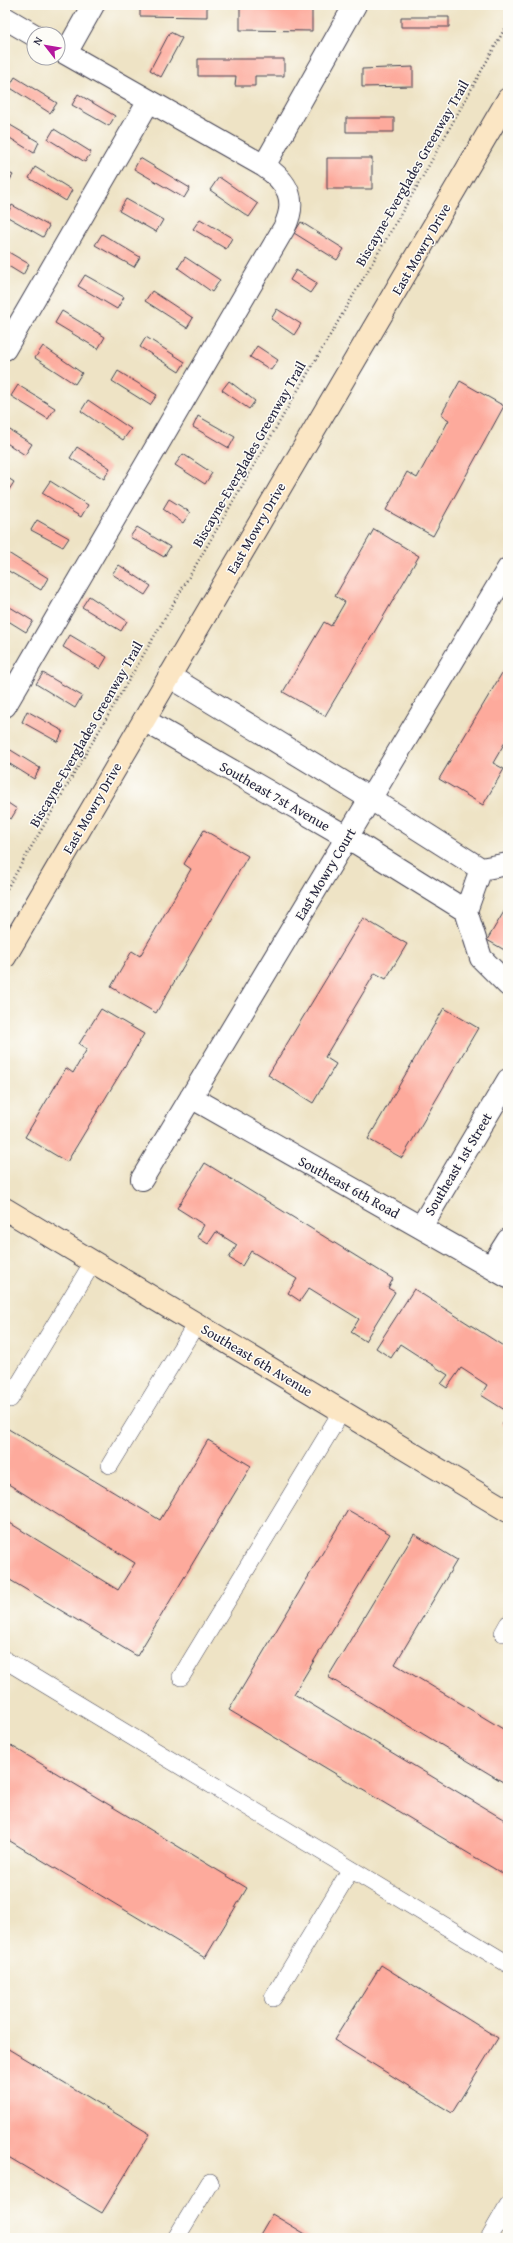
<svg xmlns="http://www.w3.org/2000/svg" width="513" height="2243" viewBox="0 0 513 2243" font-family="'Gentium Book Plus',serif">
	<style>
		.building { fill: #fdaa9c }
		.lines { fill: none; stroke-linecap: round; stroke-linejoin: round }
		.lane-casing { stroke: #413f50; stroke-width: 18 }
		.street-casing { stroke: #413f50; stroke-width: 24 }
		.secondary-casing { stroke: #413f50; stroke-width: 24 }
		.path { stroke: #413f50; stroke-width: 2.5; stroke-dasharray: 1 3; stroke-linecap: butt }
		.lane { stroke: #fff; stroke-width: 17 }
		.street { stroke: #fff; stroke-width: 22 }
		.secondary { stroke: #fbe6c4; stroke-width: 22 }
		.labels { text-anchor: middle; stroke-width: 3; stroke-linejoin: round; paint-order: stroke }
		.street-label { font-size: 14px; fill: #22223b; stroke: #fdfcf7 }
	</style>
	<rect width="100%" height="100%" fill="#fdfcf7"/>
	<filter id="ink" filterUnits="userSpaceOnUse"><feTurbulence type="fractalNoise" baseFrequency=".025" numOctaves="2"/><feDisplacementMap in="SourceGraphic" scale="8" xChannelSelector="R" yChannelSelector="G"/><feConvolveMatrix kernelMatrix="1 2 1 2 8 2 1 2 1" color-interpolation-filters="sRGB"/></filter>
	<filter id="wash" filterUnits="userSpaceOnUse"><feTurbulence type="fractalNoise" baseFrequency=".012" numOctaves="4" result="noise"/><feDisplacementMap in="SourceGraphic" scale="16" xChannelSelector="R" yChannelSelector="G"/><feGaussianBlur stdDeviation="0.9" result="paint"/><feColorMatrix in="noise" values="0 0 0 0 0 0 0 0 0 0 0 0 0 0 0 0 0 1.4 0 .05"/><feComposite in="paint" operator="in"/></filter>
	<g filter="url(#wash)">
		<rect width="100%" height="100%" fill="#eee3c5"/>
		<g id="blocks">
			<path class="building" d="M 140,5 L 207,5 L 207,17 L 140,16 Z
				M 240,5 L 312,5 L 312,31 L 240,30 Z
				M 401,17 L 449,17 L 449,27 L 401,27 Z
				M 170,32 L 182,38 L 161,77 L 150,70 Z
				M 198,59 L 284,59 L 284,76 L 255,76 L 255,86 L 235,86 L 236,76 L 198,76 Z
				M 413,67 L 413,86 L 362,87 L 362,69 Z
				M 15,77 L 57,103 L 50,113 L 9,87 Z
				M 78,94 L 115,116 L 109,126 L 72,105 Z
				M 346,118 L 394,118 L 394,132 L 346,132 Z
				M 5,122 L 39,142 L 34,153 L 5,135 Z
				M 54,129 L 91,152 L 85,162 L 48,139 Z
				M 140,158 L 190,188 L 184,198 L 134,169 Z
				M 327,158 L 372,158 L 372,189 L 327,189 Z
				M 35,167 L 72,190 L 66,201 L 29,178 Z
				M 5,171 L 13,175 L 5,188 Z
				M 219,177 L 258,204 L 249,217 L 210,190 Z
				M 126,199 L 163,220 L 156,232 L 119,211 Z
				M 12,205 L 49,226 L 43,237 L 6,216 Z
				M 200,219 L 232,238 L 226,249 L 193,229 Z
				M 301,222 L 344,249 L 337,260 L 294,233 Z
				M 102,234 L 140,257 L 134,267 L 95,245 Z
				M 5,250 L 29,264 L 23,275 L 5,264 Z
				M 185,257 L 220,280 L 212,292 L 178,268 Z
				M 296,270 L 317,283 L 310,293 L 290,280 Z
				M 85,275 L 124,297 L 117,309 L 78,286 Z
				M 152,291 L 193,318 L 187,328 L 145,301 Z
				M 277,309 L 301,324 L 294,335 L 271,319 Z
				M 62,311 L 105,337 L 98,349 L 55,323 Z
				M 146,337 L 185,362 L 179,372 L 140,347 Z
				M 43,346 L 82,373 L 75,384 L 35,358 Z
				M 257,346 L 278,360 L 271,370 L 250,357 Z
				M 118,371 L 157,395 L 150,405 L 112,381 Z
				M 229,381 L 255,401 L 249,409 L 222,390 Z
				M 460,381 L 504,406 L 433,536 L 386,510 L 407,472 L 417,478 L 449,420 L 441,415 Z
				M 18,385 L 55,408 L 48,419 L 11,396 Z
				M 88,400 L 131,429 L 123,440 L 81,411 Z
				M 198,416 L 235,437 L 229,448 L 193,427 Z
				M 5,427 L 32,444 L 25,455 L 5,442 Z
				M 77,447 L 110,468 L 104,479 L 70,458 Z
				M 183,454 L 212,473 L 205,484 L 175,465 Z
				M 5,476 L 14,482 L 7,493 L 5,492 Z
				M 50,481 L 88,505 L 81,517 L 42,493 Z
				M 169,499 L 190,512 L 183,523 L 163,509 Z
				M 37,520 L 69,538 L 63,547 L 31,530 Z
				M 137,527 L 170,547 L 164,557 L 130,537 Z
				M 374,529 L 419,556 L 325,716 L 283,692 L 324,622 L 331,626 L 345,602 L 335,596 Z
				M 5,551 L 48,578 L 41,590 L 5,569 Z
				M 119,565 L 151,586 L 145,595 L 112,574 Z
				M 89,596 L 127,621 L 121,631 L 82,607 Z
				M 5,604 L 33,621 L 26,632 L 5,619 Z
				M 70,635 L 107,657 L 100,669 L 63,647 Z
				M 508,663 L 508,737 L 493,763 L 504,769 L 483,805 L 439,779 Z
				M 43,673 L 82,696 L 75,708 L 36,684 Z
				M 27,711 L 63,731 L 58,742 L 22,722 Z
				M 9,749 L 40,768 L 34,779 L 5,761 L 5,755 Z
				M 5,801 L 17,809 L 11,819 L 5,815 Z
				M 204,830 L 248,856 L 156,1013 L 111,987 L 132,951 L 140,956 L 191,869 L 184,864 Z
				M 508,905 L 508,952 L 487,940 Z
				M 363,918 L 407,944 L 386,979 L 375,973 L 325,1057 L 336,1064 L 313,1103 L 268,1075 Z
				M 444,1008 L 478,1028 L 402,1158 L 368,1139 Z
				M 101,1009 L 144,1034 L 67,1162 L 25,1137 L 66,1068 L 73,1073 L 87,1049 L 79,1044 Z
				M 205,1163 L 393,1279 L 388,1288 L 395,1292 L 365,1341 L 351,1332 L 359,1319 L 309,1288 L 300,1301 L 288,1293 L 297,1279 L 251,1251 L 242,1266 L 229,1258 L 237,1245 L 216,1232 L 208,1244 L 197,1237 L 204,1225 L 177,1208 Z
				M 414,1289 L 508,1349 L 508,1412 L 481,1395 L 487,1385 L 461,1368 L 447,1388 L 441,1384 L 448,1375 L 400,1344 L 391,1358 L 376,1348 Z
				M 508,1414 L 508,1428 L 502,1424 Z
				M 5,1427 L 160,1520 L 208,1440 L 251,1466 L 137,1656 L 5,1577 L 5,1520 L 118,1590 L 135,1563 L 5,1482 Z
				M 348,1510 L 390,1534 L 294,1694 L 508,1822 L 508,1877 L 229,1710 Z
				M 414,1534 L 457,1560 L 395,1664 L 508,1732 L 508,1785 L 328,1677 Z
				M 5,1742 L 247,1888 L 205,1958 L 5,1838 Z
				M 381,1965 L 498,2038 L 452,2113 L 334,2040 Z
				M 5,2047 L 150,2134 L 102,2213 L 5,2155 Z
				M 272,2214 L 312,2238 L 258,2238 Z"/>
		</g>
	</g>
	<g filter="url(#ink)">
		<use href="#blocks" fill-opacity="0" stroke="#413f50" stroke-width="1"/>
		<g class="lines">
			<defs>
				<path id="lane" d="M 10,1399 L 93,1262
					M 110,1465 L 196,1324
					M 503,1633 L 508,1624
					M 5,1660 L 508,1964
					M 181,1677 L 342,1411
					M 273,1998 L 351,1869
					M 176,2238 L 210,2182
					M 489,2238 L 508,2205"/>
				<path id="street" d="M 5,18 L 34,35
					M 66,53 L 93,5
					M 264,166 L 355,5
					M 5,349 L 149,101
					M 169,676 L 371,799 L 481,869
					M 5,706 L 284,228 C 298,200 288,182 264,166 L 58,49
					M 144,720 L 347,837 L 466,911
					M 508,864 L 481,869 L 466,911 L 481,958 L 508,985
					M 191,1097 L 508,1277
					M 142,1179 L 508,569
					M 421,1227 L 508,1080
					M 491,1267 L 508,1240"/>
				<path id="secondary" d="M 5,957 L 508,99
					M 5,1209 L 508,1511"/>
			</defs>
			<use href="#lane" class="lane-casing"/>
			<use href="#street" class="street-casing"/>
			<use href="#secondary" class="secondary-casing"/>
			<path class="path" d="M 5,892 L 423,176 L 508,23"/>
			<use href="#lane" class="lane"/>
			<use href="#street" class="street"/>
			<use href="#secondary" class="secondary"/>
		</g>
	</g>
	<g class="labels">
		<g class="street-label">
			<text transform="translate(412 173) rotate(-60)" y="5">Biscayne-Everglades Greenway Trail</text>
			<text transform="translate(421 249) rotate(-60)" y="5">East Mowry Drive</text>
			<text transform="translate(249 454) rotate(-60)" y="5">Biscayne-Everglades Greenway Trail</text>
			<text transform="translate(256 528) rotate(-60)" y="5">East Mowry Drive</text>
			<text transform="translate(86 734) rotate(-60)" y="5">Biscayne-Everglades Greenway Trail</text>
			<text transform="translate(275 796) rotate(30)" y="5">Southeast 7st Avenue</text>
			<text transform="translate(92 808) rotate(-60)" y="5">East Mowry Drive</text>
			<text transform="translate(325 874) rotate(-59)" y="5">East Mowry Court</text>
			<text transform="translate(458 1164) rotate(-59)" y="5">Southeast 1st Street</text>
			<text transform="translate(349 1187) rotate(29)" y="5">Southeast 6th Road</text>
			<text transform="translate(257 1360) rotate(31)" y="5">Southeast 6th Avenue</text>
		</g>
	</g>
	<rect width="513" height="2243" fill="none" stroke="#fdfcf7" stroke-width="20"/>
	<g transform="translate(46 46) rotate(301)"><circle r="19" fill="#fdfcf7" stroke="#a5a5ac"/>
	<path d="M0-3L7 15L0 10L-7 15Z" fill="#b5179e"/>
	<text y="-6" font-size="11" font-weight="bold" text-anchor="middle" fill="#22223b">N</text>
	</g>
</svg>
